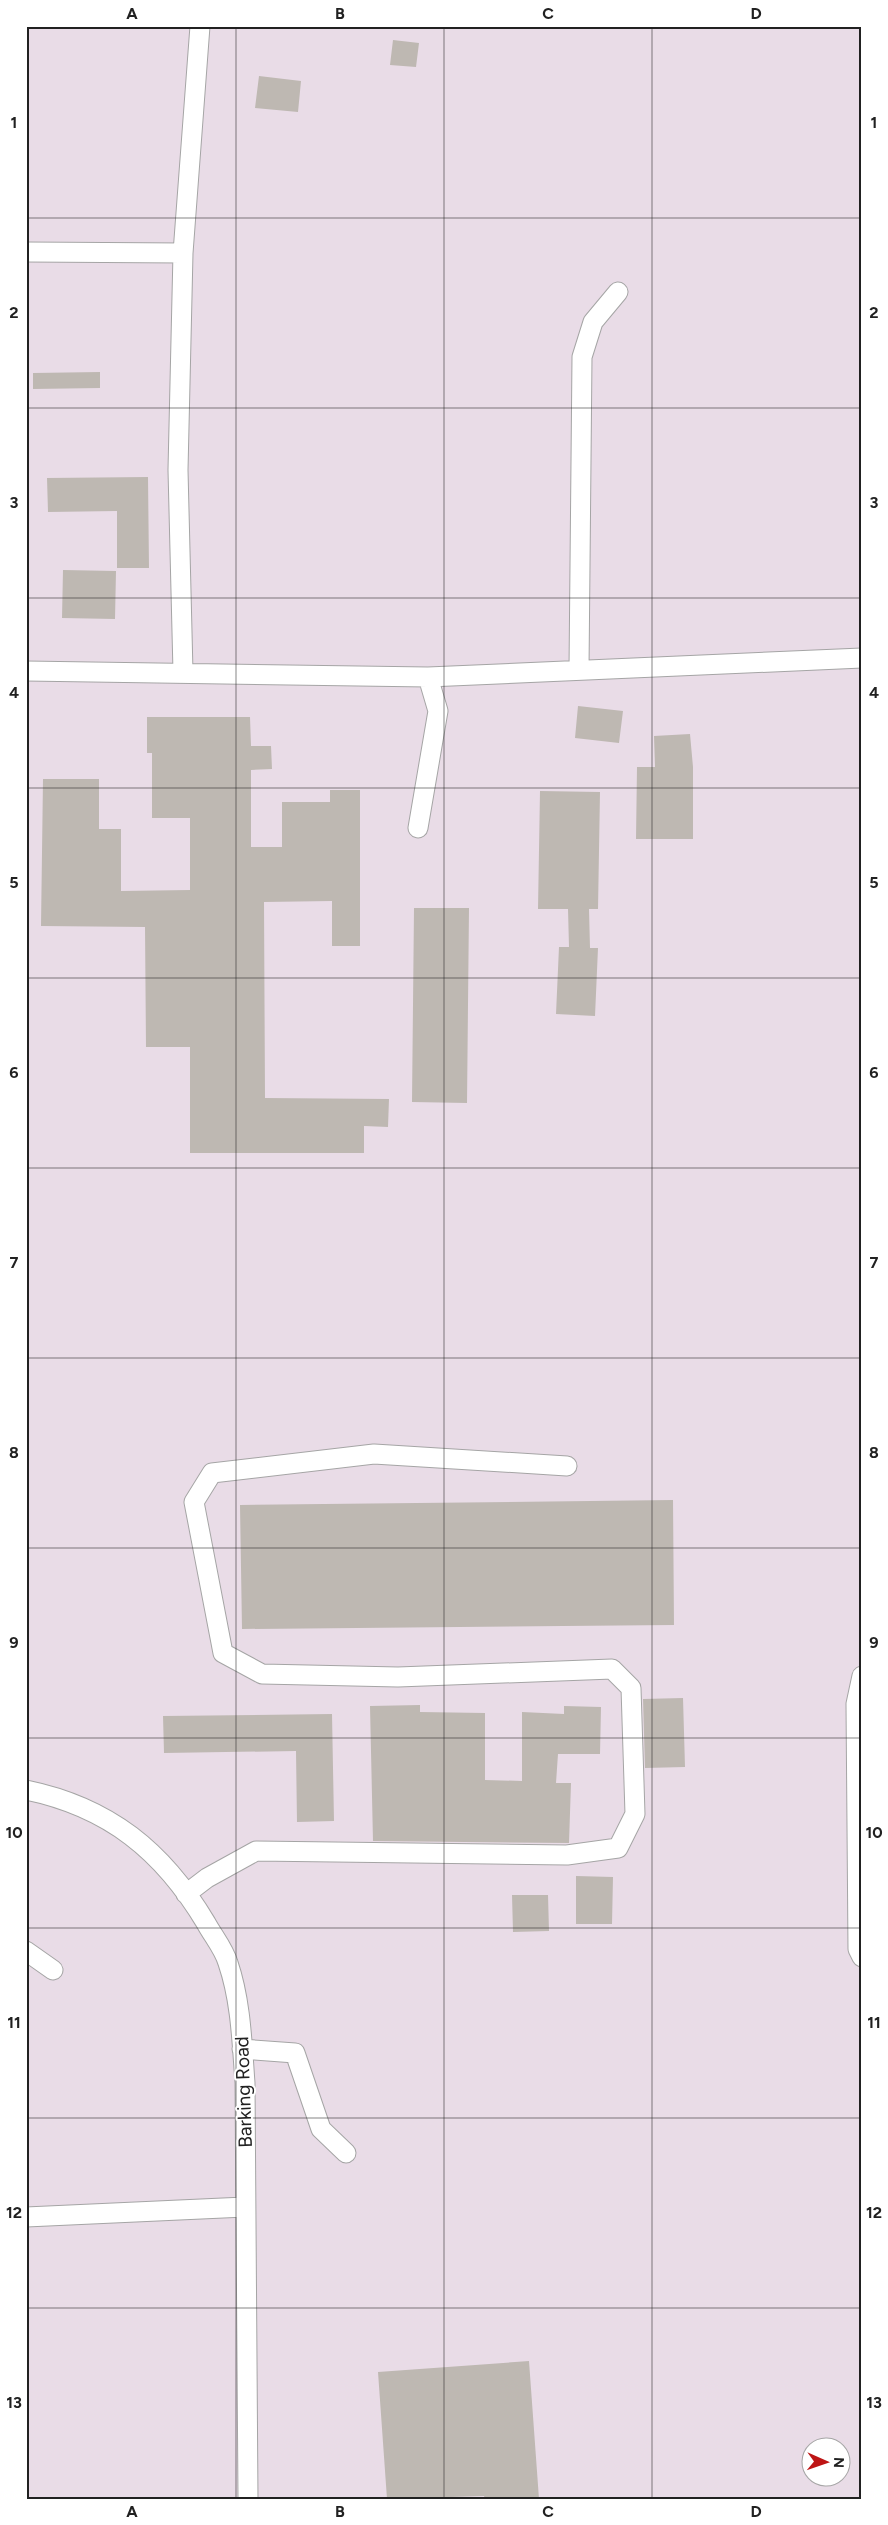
<svg xmlns="http://www.w3.org/2000/svg" width="888" height="2525" viewBox="0 0 888 2525" font-family="Figtree,sans-serif">
	<style>
		.industrial { fill: #e9dce7; fill-rule: evenodd }
		.building { fill: #beb8b2 }
		.lines { fill: none; stroke-linecap: round; stroke-linejoin: round }
		.minor-casing { stroke: #a5a5a5; stroke-width: 21 }
		.minor { stroke: #fff; stroke-width: 19 }
		.grid { fill: none; stroke: #212121; stroke-width: 1; stroke-opacity: 0.55 }
		.labels { text-anchor: middle; stroke-width: 4; stroke-linejoin: round; paint-order: stroke }
		.street-label { font-size: 19px; fill: #212121; stroke: #fff }
		.neatline { fill: none; stroke: #212121; stroke-width: 2 }
		.grid-label { font-size: 16px; text-anchor: middle; font-weight: bold; fill: #212121 }
	</style>
	<rect width="100%" height="100%" fill="#f1eee9"/>
	<path class="industrial" d="M 26,26 L 862,26 L 862,2499 L 26,2499 ZM 810,2448 L 840,2448 L 840,2478 L 810,2478 Z"/>
	<path class="building" d="M 393,40 L 419,43 L 416,67 L 390,65 Z
		M 259,76 L 301,81 L 298,112 L 255,108 Z
		M 100,372 L 100,388 L 33,389 L 33,373 Z
		M 148,477 L 149,568 L 117,568 L 117,511 L 48,512 L 47,478 Z
		M 63,570 L 116,571 L 115,619 L 62,618 Z
		M 578,706 L 623,711 L 619,743 L 575,738 Z
		M 147,717 L 250,717 L 251,746 L 271,746 L 272,769 L 251,770 L 251,847 L 282,847 L 282,802 L 330,802 L 330,790 L 360,790 L 360,946 L 332,946 L 332,901 L 264,902 L 265,1098 L 389,1099 L 388,1127 L 364,1126 L 364,1153 L 190,1153 L 190,1047 L 146,1047 L 145,927 L 41,926 L 43,779 L 99,779 L 99,829 L 121,829 L 121,891 L 190,890 L 190,818 L 152,818 L 152,753 L 147,753 Z
		M 690,734 L 693,767 L 693,839 L 636,839 L 637,767 L 655,767 L 654,736 Z
		M 540,791 L 600,792 L 598,909 L 589,909 L 590,948 L 598,948 L 595,1016 L 556,1014 L 559,947 L 569,947 L 568,909 L 538,909 Z
		M 414,908 L 469,908 L 467,1103 L 412,1102 Z
		M 673,1500 L 674,1625 L 242,1629 L 240,1505 Z
		M 683,1698 L 685,1767 L 645,1768 L 643,1699 Z
		M 420,1705 L 420,1712 L 485,1713 L 485,1780 L 522,1781 L 522,1712 L 564,1714 L 564,1706 L 601,1707 L 600,1754 L 558,1754 L 556,1783 L 571,1783 L 569,1843 L 373,1841 L 370,1706 Z
		M 332,1714 L 334,1821 L 297,1822 L 296,1751 L 164,1753 L 163,1716 Z
		M 576,1876 L 613,1877 L 612,1924 L 576,1924 Z
		M 512,1895 L 548,1895 L 549,1931 L 513,1932 Z
		M 529,2361 L 539,2499 L 485,2499 L 484,2496 L 387,2499 L 378,2372 Z"/>
	<g class="lines">
		<defs>
			<path id="minor" d="M 26,252 L 183,253
				M 579,670 L 582,357 L 593,322 L 618,292
				M 26,671 L 428,677 L 862,658
				M 183,672 L 178,470 L 183,253 L 200,26
				M 418,828 L 438,711 L 428,677
				M 862,1676 L 856,1704 L 858,1949 L 862,1957
				M 26,1790 C 109,1807 163,1851 206,1923 C 213,1936 224,1949 228,1963 C 241,2001 242,2043 245,2083 L 248,2499
				M 186,1894 L 207,1878 L 256,1851 L 567,1855 L 618,1848 L 635,1814 L 631,1688 L 612,1669 L 398,1677 L 262,1674 L 223,1653 L 194,1502 L 212,1473 L 374,1454 L 567,1466
				M 26,1951 L 53,1970
				M 242,2049 L 295,2053 L 321,2129 L 346,2153
				M 26,2217 L 245,2207"/>
		</defs>
		<use href="#minor" class="minor-casing"/>
		<use href="#minor" class="minor"/>
	</g>
	<path class="grid" d="M 236,26 L 236,2499M 444,26 L 444,2499M 652,26 L 652,2499M 26,218 L 862,218M 26,408 L 862,408M 26,598 L 862,598M 26,788 L 862,788M 26,978 L 862,978M 26,1168 L 862,1168M 26,1358 L 862,1358M 26,1548 L 862,1548M 26,1738 L 862,1738M 26,1928 L 862,1928M 26,2118 L 862,2118M 26,2308 L 862,2308"/>
	<g class="labels">
		<g class="street-label">
			<text transform="translate(243 2092) rotate(-92)" y="7">Barking Road</text>
		</g>
	</g>
	<rect width="888" height="2525" fill="none" stroke="#ffffff" stroke-width="55"/>
	<g transform="translate(826 2462) rotate(92)"><circle r="24" fill="#ffffff" stroke="#a6a6a6"/>
	<path d="M0-4L9 19L0 12L-9 19Z" fill="#be1515"/>
	<text y="-8" font-size="14" font-weight="bold" text-anchor="middle" fill="#212121">N</text>
	</g>
	<rect x="28" y="28" width="832" height="2470" class="neatline"/>
	<g class="grid-label">
		<text x="132" y="19">A</text>
		<text x="340" y="19">B</text>
		<text x="548" y="19">C</text>
		<text x="756" y="19">D</text>
		<text x="14" y="128">1</text>
		<text x="874" y="128">1</text>
		<text x="14" y="318">2</text>
		<text x="874" y="318">2</text>
		<text x="14" y="508">3</text>
		<text x="874" y="508">3</text>
		<text x="14" y="698">4</text>
		<text x="874" y="698">4</text>
		<text x="14" y="888">5</text>
		<text x="874" y="888">5</text>
		<text x="14" y="1078">6</text>
		<text x="874" y="1078">6</text>
		<text x="14" y="1268">7</text>
		<text x="874" y="1268">7</text>
		<text x="14" y="1458">8</text>
		<text x="874" y="1458">8</text>
		<text x="14" y="1648">9</text>
		<text x="874" y="1648">9</text>
		<text x="14" y="1838">10</text>
		<text x="874" y="1838">10</text>
		<text x="14" y="2028">11</text>
		<text x="874" y="2028">11</text>
		<text x="14" y="2218">12</text>
		<text x="874" y="2218">12</text>
		<text x="14" y="2408">13</text>
		<text x="874" y="2408">13</text>
		<text x="132" y="2517">A</text>
		<text x="340" y="2517">B</text>
		<text x="548" y="2517">C</text>
		<text x="756" y="2517">D</text>
	</g>
</svg>
